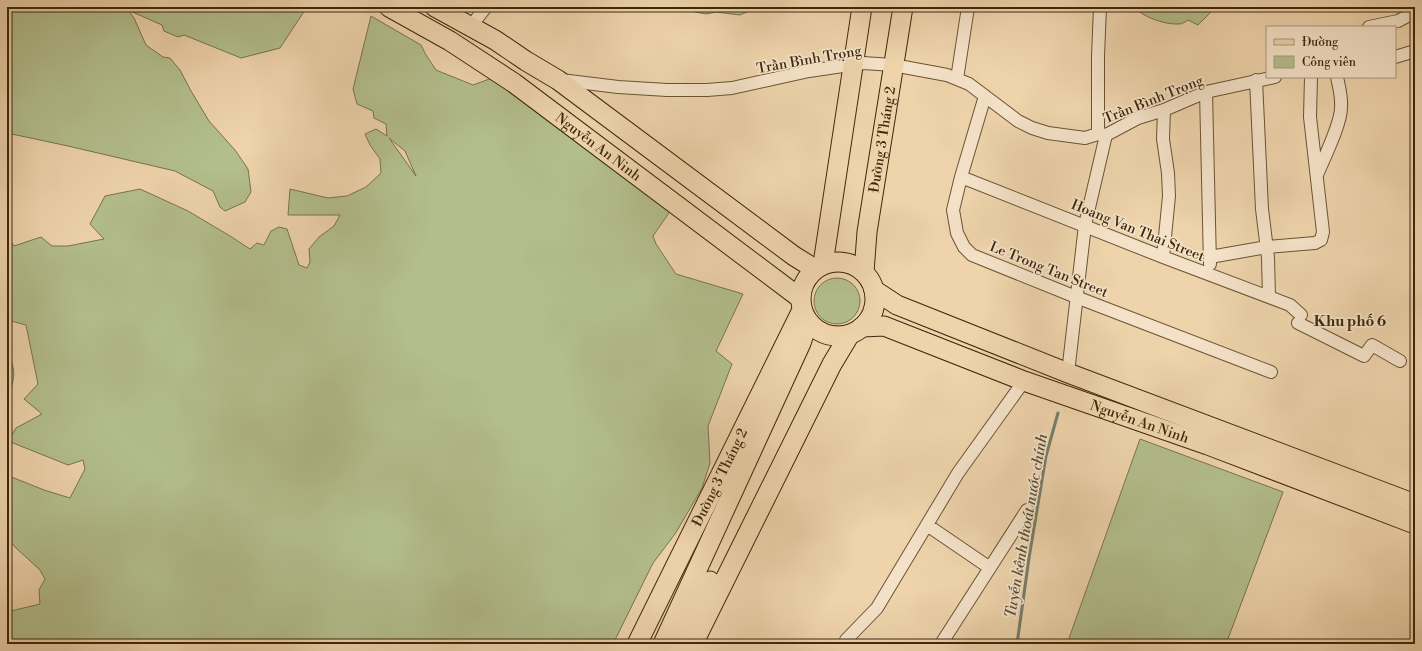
<svg xmlns="http://www.w3.org/2000/svg" width="1422" height="651" viewBox="0 0 1422 651" font-family="'Libre Bodoni',serif">
	<style>
		.green { fill: #b3be8d; stroke: #78734e; fill-rule: evenodd }
		.lines { fill: none; stroke-linecap: round; stroke-linejoin: round }
		.stream { stroke: #757e6c; stroke-width: 3 }
		.minor-casing { stroke: #6a5335; stroke-width: 14 }
		.primary-casing { stroke: #3e280e; stroke-width: 21 }
		.minor { stroke: #f4e2c8; stroke-width: 12 }
		.primary { stroke: #eed3ab; stroke-width: 19 }
		.labels { text-anchor: middle; stroke-width: 3.5; stroke-linejoin: round; paint-order: stroke }
		.street-label { font-size: 14px; fill: #3e280e; stroke: #f4e2c8 }
		.neighbourhood-label { font-size: 15px; font-weight: bold; fill: #3e280e; stroke: #f4e2c8 }
		.water-label { font-size: 15px; font-style: italic; fill: #554c35; stroke: #f4e2c8 }
	</style>
	<rect width="100%" height="100%" fill="#eed3ab"/>
	<filter id="stains"><feTurbulence type="fractalNoise" baseFrequency=".005" numOctaves="4"/><feColorMatrix values="0 0 0 0 .2 0 0 0 0 .09 0 0 0 0 .02 0 0 0 .5 -.17"/></filter>
	<radialGradient id="worn" r=".72"><stop offset=".6" stop-color="#630" stop-opacity="0"/><stop offset="1" stop-color="#630" stop-opacity=".3"/></radialGradient>
	<path class="green" d="M 7,7 L 307,7 L 280,48 L 241,58 L 184,35 L 178,37 L 164,31 L 162,25 L 128,10 L 134,18 L 146,45 L 163,57 L 170,58 L 180,70 L 191,91 L 209,121 L 235,150 L 248,169 L 251,192 L 245,202 L 225,211 L 220,207 L 213,191 L 175,171 L 68,146 L 7,133 Z
		M 658,7 L 753,7 L 749,11 L 740,15 L 716,12 L 706,14 L 690,11 L 670,11 L 662,10 Z
		M 1134,7 L 1213,7 L 1212,11 L 1198,25 L 1188,20 C 1185,22 1182,24 1179,24 C 1165,25 1143,17 1134,7 Z
		M 1283,7 L 1314,7 L 1286,11 Z
		M 371,16 L 421,45 L 426,55 L 436,70 L 473,85 L 492,78 L 560,130 L 671,210 L 653,236 L 656,244 L 676,274 L 743,294 L 716,351 L 732,364 L 708,426 L 710,463 L 702,488 L 675,534 L 653,563 L 613,644 L 7,644 L 7,612 L 40,604 L 39,590 L 45,579 L 40,570 L 15,547 L 7,537 L 7,477 L 14,478 L 44,490 L 70,498 L 85,469 L 83,460 L 68,465 L 8,441 L 16,428 L 42,414 L 24,399 L 38,384 L 26,325 L 7,320 L 7,236 L 14,246 L 41,237 L 52,246 L 68,246 L 104,239 L 90,224 L 105,196 L 140,189 L 188,211 L 230,236 L 250,249 L 257,243 L 264,245 L 271,231 L 279,227 L 287,229 L 299,265 L 307,268 L 310,262 L 309,249 L 319,237 L 334,226 L 340,215 L 288,215 L 290,189 L 328,198 L 347,196 L 366,187 L 381,173 L 380,159 L 370,145 L 365,134 L 376,129 L 387,136 L 386,124 L 374,118 L 373,111 L 357,104 L 353,89 ZM 389,138 L 405,151 L 416,176 Z
		M814 301a23 23 0 1 1 46 0a23 23 0 1 1-46 0Z
		M 7,352 C 17,371 15,379 7,398 Z
		M 1140,439 L 1283,492 L 1226,644 L 1067,644 Z"/>
	<g class="lines">
		<path class="stream" d="M 1017,644 L 1029,558 L 1046,456 L 1058,413"/>
		<defs>
			<path id="minor" d="M 471,26 L 486,7
				M 1369,27 L 1398,21 L 1415,12
				M 1395,57 L 1415,51
				M 957,79 L 968,7
				M 561,80 L 618,87 L 667,90 L 707,90 L 732,88 L 809,71 L 863,63 L 893,65 L 947,75 L 969,84 L 1018,121 L 1032,128 L 1048,133 L 1085,138 L 1098,134 L 1106,135 L 1138,118 L 1164,110 L 1206,92 L 1275,77
				M 1256,80 L 1262,209 L 1268,258 L 1269,297
				M 1206,92 L 1210,264
				M 985,96 L 961,177 L 953,210 L 957,233 L 964,247 L 972,255 L 1076,297 L 1271,372
				M 1098,134 L 1098,56 L 1100,7
				M 1317,175 C 1324,158 1341,124 1341,108 C 1342,97 1339,87 1337,77
				M 961,177 L 1163,257 L 1290,305 L 1301,315
				M 1163,257 L 1169,196 L 1168,173 L 1163,139 L 1164,110
				M 1210,257 L 1267,247 L 1315,243 L 1321,240 L 1323,232 L 1310,117 L 1311,77
				M 1298,323 L 1364,356 L 1372,345 L 1400,361
				M 1068,373 L 1085,225 L 1106,135
				M 927,525 L 990,568
				M 846,640 L 877,608 L 958,473 L 1024,381
				M 941,644 L 1027,510"/>
			<g id="primary">
				<path id="s1" d="M 389,7 L 450,41 L 514,83 L 800,298"/>
				<path d="M 435,7 L 495,40 L 526,61 L 558,80 L 794,256 L 815,269"/>
				<circle cx="838" cy="299" r="37"/>
				<path d="M 823,264 L 862,7"/>
				<path id="s2" d="M 864,272 L 867,232 L 903,7"/>
				<path d="M 874,290 L 897,305 L 1068,373 L 1415,504"/>
				<path id="s3" d="M 862,327 L 884,326 L 1024,381 L 1208,445 L 1415,524"/>
				<path id="s4" d="M 637,644 L 802,310"/>
				<path d="M 663,644 L 801,343 L 808,322"/>
				<path d="M 678,644 L 710,581"/>
				<path d="M 693,644 L 832,364 L 850,334"/>
			</g>
		</defs>
		<use href="#minor" class="minor-casing"/>
		<use href="#primary" class="primary-casing"/>
		<use href="#minor" class="minor"/>
		<use href="#primary" class="primary"/>
	</g>
	<g class="labels">
		<g class="street-label">
			<text transform="translate(809 59) rotate(-10)" y="5">Trần Bình Trọng</text>
			<text transform="translate(1153 99) rotate(-22)" y="5">Trần Bình Trọng</text>
			<text dy="5" stroke="none"><textPath href="#s2" startOffset="134">Đường 3 Tháng 2</textPath></text>
			<text dy="5" stroke="none"><textPath href="#s1" startOffset="252">Nguyễn An Ninh</textPath></text>
			<text transform="translate(1138 230) rotate(22)" y="5">Hoang Van Thai Street</text>
			<text transform="translate(1049 269) rotate(22)" y="5">Le Trong Tan Street</text>
			<text dy="5" stroke="none"><textPath href="#s3" startOffset="295">Nguyễn An Ninh</textPath></text>
			<text dy="5" stroke="none"><textPath href="#s4" startOffset="186">Đường 3 Tháng 2</textPath></text>
		</g>
		<g class="neighbourhood-label">
			<text x="1350" y="326">Khu phố 6</text>
		</g>
		<g class="water-label">
			<text transform="translate(1026 526) rotate(-80)" y="5">Tuyến kênh thoát nước chính</text>
		</g>
	</g>
	<rect width="1422" height="651" fill="none" stroke="#eed3ab" stroke-width="24"/>
	<rect x="8" y="8" width="1406" height="635" fill="none" stroke="#3e280e" stroke-width="2"/>
	<rect x="12" y="12" width="1398" height="627" fill="none" stroke="#3e280e"/>
	<rect x="1266" y="26" width="130" height="52" fill="#f4e2c8" stroke="#ab987e"/>
	<rect x="1274" y="39" width="20" height="6" fill="#eed3ab" stroke="#ab987e"/>
	<text x="1302" y="46" font-size="12" fill="#3e280e">Đường</text>
	<rect x="1274" y="56" width="20" height="12" fill="#b3be8d" stroke="#ab987e"/>
	<text x="1302" y="66" font-size="12" fill="#3e280e">Công viên</text>
	<rect width="100%" height="100%" filter="url(#stains)"/>
	<rect width="100%" height="100%" fill="url(#worn)"/>
</svg>
